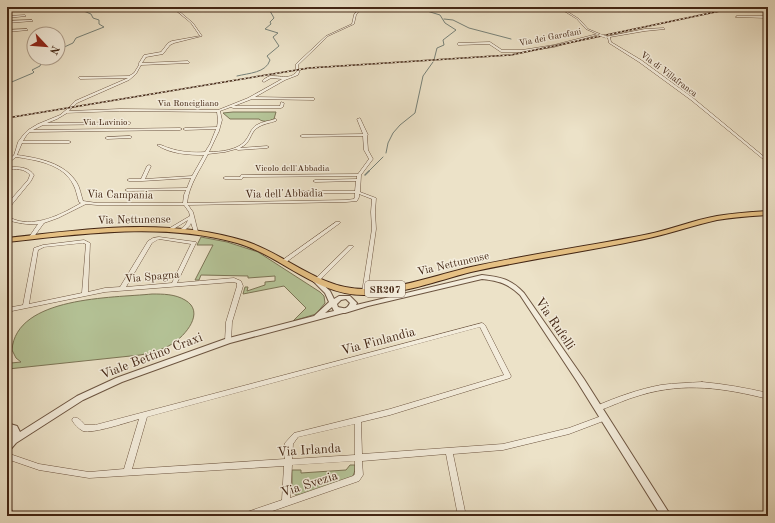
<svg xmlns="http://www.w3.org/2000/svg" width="775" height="523" viewBox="0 0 775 523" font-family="'Old Standard TT',serif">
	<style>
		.green { fill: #b5c498; stroke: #7c7556 }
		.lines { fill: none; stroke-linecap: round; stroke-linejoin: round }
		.stream-far1 { stroke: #778178; stroke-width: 1 }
		.stream { stroke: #778178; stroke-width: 1.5 }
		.minor-casing { stroke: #6d5541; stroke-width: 1 }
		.tertiary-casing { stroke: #6d5541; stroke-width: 2 }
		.primary-casing { stroke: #432614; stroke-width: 2 }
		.minor { fill: #f3ecdb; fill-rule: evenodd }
		.tertiary { fill: #f3ecdb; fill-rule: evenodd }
		.primary { fill: #e6c184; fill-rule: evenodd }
		.rail-casing { stroke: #432614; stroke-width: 1.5 }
		.rail { stroke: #f3ecdb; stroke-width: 1; stroke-dasharray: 2; stroke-linecap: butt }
		.minor-bridge-casing { stroke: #6d5541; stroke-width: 2.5; stroke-linecap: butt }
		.minor-bridge { stroke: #f3ecdb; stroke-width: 2 }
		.labels { text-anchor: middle; stroke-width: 3; stroke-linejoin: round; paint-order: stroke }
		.far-street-label { font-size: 9px; fill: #432614; stroke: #f3ecdb }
		.shield { fill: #f3ecdb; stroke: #786150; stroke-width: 1 }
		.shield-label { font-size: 10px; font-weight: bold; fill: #432614 }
		.street-label { font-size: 11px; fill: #432614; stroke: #f3ecdb }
		.near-street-label { font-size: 13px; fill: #432614; stroke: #f3ecdb }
	</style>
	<rect width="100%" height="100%" fill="#ece2c8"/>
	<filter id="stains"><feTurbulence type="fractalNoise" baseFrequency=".005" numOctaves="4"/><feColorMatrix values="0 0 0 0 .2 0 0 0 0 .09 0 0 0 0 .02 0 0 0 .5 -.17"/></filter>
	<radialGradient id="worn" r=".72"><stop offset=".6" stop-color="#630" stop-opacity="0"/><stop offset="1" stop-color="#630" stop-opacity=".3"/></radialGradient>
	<path class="green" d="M 233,112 L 276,112 L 274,119 C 269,122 262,122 259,119 L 230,119 L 223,113 Z
		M 201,237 L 227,242 L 258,252 L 320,292 L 324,296 L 325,303 L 316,314 L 293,321 L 306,308 L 284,286 L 243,294 L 245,287 L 248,287 L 247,291 L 265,285 L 265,282 L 275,281 L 275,276 L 248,278 L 248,276 L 201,275 L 199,280 L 195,280 L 213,245 L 197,245 Z
		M 152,294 C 163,294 175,294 185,300 C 206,312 185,336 172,344 C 162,350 151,353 140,355 L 8,369 L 11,363 L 21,362 L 16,358 L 12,350 C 16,296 113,298 152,294 Z
		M 350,465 L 355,465 C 355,473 354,476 348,480 L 299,495 L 295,495 L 292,492 L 292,470 L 301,470 L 301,473 L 346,470 Z"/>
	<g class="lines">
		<path class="stream-far1" d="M 424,7 L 427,8 L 427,11 L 440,15 L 445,23 L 456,30 L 443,40 L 444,45 L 437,48 L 434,60
			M 764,7 L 768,9
			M 444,19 L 453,20 L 469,28 L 511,39
			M 58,53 L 63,51 L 60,49 L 73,43 L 76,38 L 104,27 L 99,24 L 99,20 L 93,18 L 91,14 L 74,7
			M 237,76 C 249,73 266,73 270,60 L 267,56 L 279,46 L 273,37 L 278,33 L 265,29 L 271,24 L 270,22 L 274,18 L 270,11 L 275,7
			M 7,84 L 33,73 L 34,72 L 32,70 L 40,66 L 42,60 L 46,58
			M 386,153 L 388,143 L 393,133 L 400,125 L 415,113 L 423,76 L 433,62
			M 368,172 L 383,157"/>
		<path class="stream" d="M 365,175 L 369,171"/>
		<defs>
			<path id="minor" d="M 172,7 L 174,7 L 193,23 L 202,36 L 174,43 L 170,45 L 163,54 L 146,57 L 142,63 L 188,61 L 189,62 L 189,63 L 141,65 L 136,74 L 129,80 L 77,103 L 69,111 L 120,109 L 218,110 L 248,98 L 282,79 L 271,78 L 264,82 L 262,81 C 264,79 267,77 270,76 C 280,75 291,81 298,70 L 300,70 L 298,75 L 285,80 L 255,97 L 313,98 L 314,98 L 314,100 L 252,99 L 234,106 L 280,106 L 281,102 L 284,103 L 283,107 L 281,108 L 233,108 L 231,107 L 220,111 L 222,120 L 219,131 L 209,152 C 220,152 238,150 245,141 C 249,137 250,131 254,127 C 259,122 269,121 275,119 L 276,119 L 276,121 C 270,123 262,124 257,128 C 249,134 252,142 240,148 L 267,146 L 269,147 L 267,148 L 238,150 L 236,149 L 225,152 L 208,154 C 200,170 189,185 187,203 L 346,200 L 354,199 L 355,197 L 355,193 L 296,193 L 294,192 L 296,191 L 355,191 L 356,181 L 315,182 L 313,181 L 315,180 L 357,179 L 357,176 L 243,177 L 242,179 L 225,179 L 223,178 L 225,177 L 240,177 L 241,175 L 242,175 L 358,174 L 369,159 L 364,150 L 363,136 L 302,137 L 300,136 L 302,135 L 363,134 L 357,119 L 360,118 L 368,135 L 367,136 L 368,150 L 373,159 L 361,175 L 360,192 L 376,198 L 375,212 L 376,229 L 367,293 L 365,294 L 362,292 L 372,229 L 371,212 L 372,199 L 359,194 L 359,197 L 357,201 L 346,202 L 188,205 L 193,212 L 198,232 L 196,233 L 194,232 L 191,223 C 190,226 186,230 182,231 L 180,230 L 186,224 L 188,220 L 172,230 L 168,230 L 168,229 L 190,216 L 189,212 L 184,205 L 97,205 L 86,204 L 58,218 L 44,223 L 33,238 L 31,238 L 29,237 L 38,224 C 27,225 18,223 7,220 L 7,217 C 11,218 15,220 19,221 C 41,225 62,214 81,203 L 79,202 C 77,196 76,189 73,184 C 63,164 36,160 16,157 L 7,164 L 7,161 L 14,155 L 16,149 L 18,142 L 24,134 L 28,130 L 38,124 L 60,115 L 66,110 L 75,101 L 128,78 L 80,79 L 79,78 L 79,77 L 129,76 L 134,73 L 139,65 L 138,64 L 139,63 L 144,55 L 161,52 L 168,43 L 172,41 L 200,36 L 191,23 ZM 120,111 L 217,112 L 218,120 L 217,127 L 185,128 L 183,129 L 185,130 L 216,129 L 210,144 L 205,152 C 194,153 180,152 169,148 C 164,147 162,144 157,145 C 170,154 189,155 204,155 L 192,176 L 145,179 L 151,166 L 149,165 L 147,166 L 141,179 L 129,179 L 127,180 L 129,181 L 142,181 L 191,178 L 187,188 L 127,189 L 125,190 L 127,191 L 186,190 L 184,195 L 183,203 L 97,203 L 83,201 C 81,195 80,188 77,183 C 65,163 39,158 17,155 L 22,143 L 69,143 L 71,142 L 69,141 L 23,141 L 26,136 L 30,132 L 180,130 L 182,129 L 180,128 L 33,130 L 43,125 L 130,124 L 131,123 L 129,122 L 47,123 L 57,119 L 67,113 Z
				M 360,7 L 362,7 L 356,15 L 354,24 L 328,36 L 298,65 L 298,69 L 296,69 L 296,64 L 326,36 L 352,24 L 354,15 Z
				M 558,7 L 560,7 L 579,19 L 588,29 L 600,34 L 554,47 L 522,52 L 501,52 L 489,44 L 458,45 L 457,44 L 458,43 L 490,42 L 502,50 L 522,50 L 554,45 L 597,34 L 586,29 L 577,19 Z
				M 7,16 L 25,15 L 26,16 L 7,18 Z
				M 737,16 L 768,16 L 768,18 L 736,17 Z
				M 32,20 L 33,21 L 7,23 L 7,21 Z
				M 27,29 L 28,30 L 7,32 L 7,30 Z
				M 645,29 L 664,28 L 665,29 L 645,31 L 610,37 L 611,42 L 641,60 L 693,98 L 768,160 L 768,163 L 691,100 L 639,62 L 609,43 L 608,38 L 605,37 Z
				M 130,136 L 132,137 L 131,138 L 107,139 L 105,138 L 107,137 Z
				M 14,167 C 22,167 29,168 34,175 L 31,181 L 9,208 L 7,208 L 7,204 L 28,180 L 30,175 C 24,168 16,169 7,170 L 7,168 Z
				M 336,222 L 340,222 L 340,223 L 285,263 L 281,263 L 280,262 L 281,261 Z
				M 159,237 L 196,242 L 196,243 L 177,283 L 234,278 L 241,281 L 243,286 L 232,322 L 231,341 L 230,342 L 226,342 L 225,341 L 226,322 L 237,286 L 237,283 L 233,282 L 105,292 L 7,312 L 7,308 L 23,305 L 34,248 L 43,245 L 84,240 L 90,243 L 88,292 L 105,288 L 120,287 L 148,241 L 153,238 ZM 159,239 L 191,244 L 172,283 L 126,287 L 152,243 ZM 83,243 L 86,244 L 82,293 L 29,304 L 38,250 L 44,247 Z
				M 349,246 L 353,246 L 353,247 L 318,282 L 314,282 L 313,281 L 314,280 Z
				M 482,323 L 484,324 L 485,325 L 511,376 L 510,378 L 390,415 L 361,422 L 362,454 L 503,444 L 569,428 L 604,415 L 606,416 L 607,418 L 606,420 L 569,434 L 503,450 L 453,454 L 466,516 L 458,516 L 446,454 L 362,461 L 363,475 L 359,481 L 258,516 L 243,516 L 244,513 L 282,500 L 284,466 L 89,478 L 39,470 L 7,459 L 7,453 L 39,464 L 89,472 L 124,469 L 139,419 C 128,422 93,434 83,431 C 79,429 74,424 72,420 L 73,418 C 78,416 82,422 85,425 L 95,425 ZM 480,327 L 504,375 L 390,409 L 294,433 L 285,443 L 285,459 L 132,469 L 147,417 ZM 355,424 L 355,455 L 292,459 L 293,444 L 298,437 ZM 355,461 L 355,474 L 353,476 L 290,498 L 292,465 Z
				M 702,382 C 725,384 746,388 768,393 L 768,399 C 724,388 685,382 641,395 C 626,399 612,406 598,411 L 596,410 L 595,408 L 596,406 C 617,397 639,389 661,385 C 675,383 689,383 702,382 Z
				M 7,504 L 10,505 L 14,516 L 7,516 Z"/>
			<path id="tertiary" d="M 482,275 C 500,277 511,279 524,293 L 584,379 L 671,516 L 661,516 L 578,383 L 520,295 C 507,283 499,281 482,279 L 368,306 L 345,313 L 343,313 L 230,343 L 122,382 L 83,400 L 16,443 L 10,450 L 7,451 L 7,441 L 10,439 L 12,434 L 11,431 L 7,429 L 7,423 L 17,426 L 20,432 L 77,396 L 116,378 L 225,339 L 314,316 L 329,302 L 325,293 L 313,281 L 314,280 L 318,280 L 330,291 L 334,299 L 339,296 L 350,296 L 357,303 L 356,305 ZM 346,299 L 350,303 C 347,309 345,309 338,307 L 337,304 L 341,300 ZM 332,307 L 334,311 L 325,313 Z"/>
			<path id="primary" d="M 768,211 L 768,215 C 751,216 734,217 717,220 C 694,225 672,233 649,238 C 590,251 530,259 471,272 C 436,281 400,295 364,295 C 315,295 282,256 237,243 C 162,222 83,234 7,242 L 7,238 C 85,229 168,217 245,241 C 286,254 319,289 364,289 C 400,289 436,275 471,267 C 530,254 590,246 649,234 C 672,229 694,220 717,216 C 734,213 751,212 768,211 Z"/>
		</defs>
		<use href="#minor" class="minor-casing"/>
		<use href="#tertiary" class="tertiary-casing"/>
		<use href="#primary" class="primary-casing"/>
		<use href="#minor" class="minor"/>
		<use href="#tertiary" class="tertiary"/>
		<use href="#primary" class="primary"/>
		<defs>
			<path id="rail" d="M 7,118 L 309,68 L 511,55 L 739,7"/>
		</defs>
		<use href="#rail" class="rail-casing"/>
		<use href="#rail" class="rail"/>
		<defs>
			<path id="minor-bridge" d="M 600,35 L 606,37"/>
		</defs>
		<use href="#minor-bridge" class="minor-bridge-casing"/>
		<use href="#minor-bridge" class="minor-bridge"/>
	</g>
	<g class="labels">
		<g class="far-street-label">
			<text transform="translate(550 37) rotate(-11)" y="3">Via dei Garofani</text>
			<text transform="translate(669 74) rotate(37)" y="3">Via di Villafranca</text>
			<text x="188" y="106">Via Roncigliano</text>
			<text x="105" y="125">Via Lavinio</text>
			<text x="292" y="171">Vicolo dell'Abbadia</text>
		</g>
		<rect class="shield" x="365" y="281" width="40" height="16" rx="3"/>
		<g class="shield-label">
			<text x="385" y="293">SR207</text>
		</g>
		<g class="street-label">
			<text transform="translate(284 193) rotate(-1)" y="4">Via dell'Abbadia</text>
			<text transform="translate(120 194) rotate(1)" y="4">Via Campania</text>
			<text transform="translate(134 219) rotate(-1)" y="4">Via Nettunense</text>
			<text transform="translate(453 263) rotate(-13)" y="4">Via Nettunense</text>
			<text transform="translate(152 276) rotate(-5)" y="4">Via Spagna</text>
		</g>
		<g class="near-street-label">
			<text transform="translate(556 323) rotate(56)" y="5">Via Rufelli</text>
			<text transform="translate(378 340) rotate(-15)" y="5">Via Finlandia</text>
			<text transform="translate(151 355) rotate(-21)" y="5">Viale Bettino Craxi</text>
			<text transform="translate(309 449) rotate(-4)" y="5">Via Irlanda</text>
			<text transform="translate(309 483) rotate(-18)" y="5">Via Svezia</text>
		</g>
	</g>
	<rect width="775" height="523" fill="none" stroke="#ece2c8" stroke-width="24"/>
	<rect x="8" y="8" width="759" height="507" fill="none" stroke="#432614" stroke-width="2"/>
	<rect x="12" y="12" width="751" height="499" fill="none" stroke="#432614"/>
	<g transform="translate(46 46) rotate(116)"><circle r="19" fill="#f3ecdb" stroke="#ad9d8b"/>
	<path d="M0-3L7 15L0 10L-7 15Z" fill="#8f2418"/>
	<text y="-6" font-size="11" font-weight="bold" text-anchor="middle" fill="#432614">N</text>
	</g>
	<rect width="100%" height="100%" filter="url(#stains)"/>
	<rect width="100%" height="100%" fill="url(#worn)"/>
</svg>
